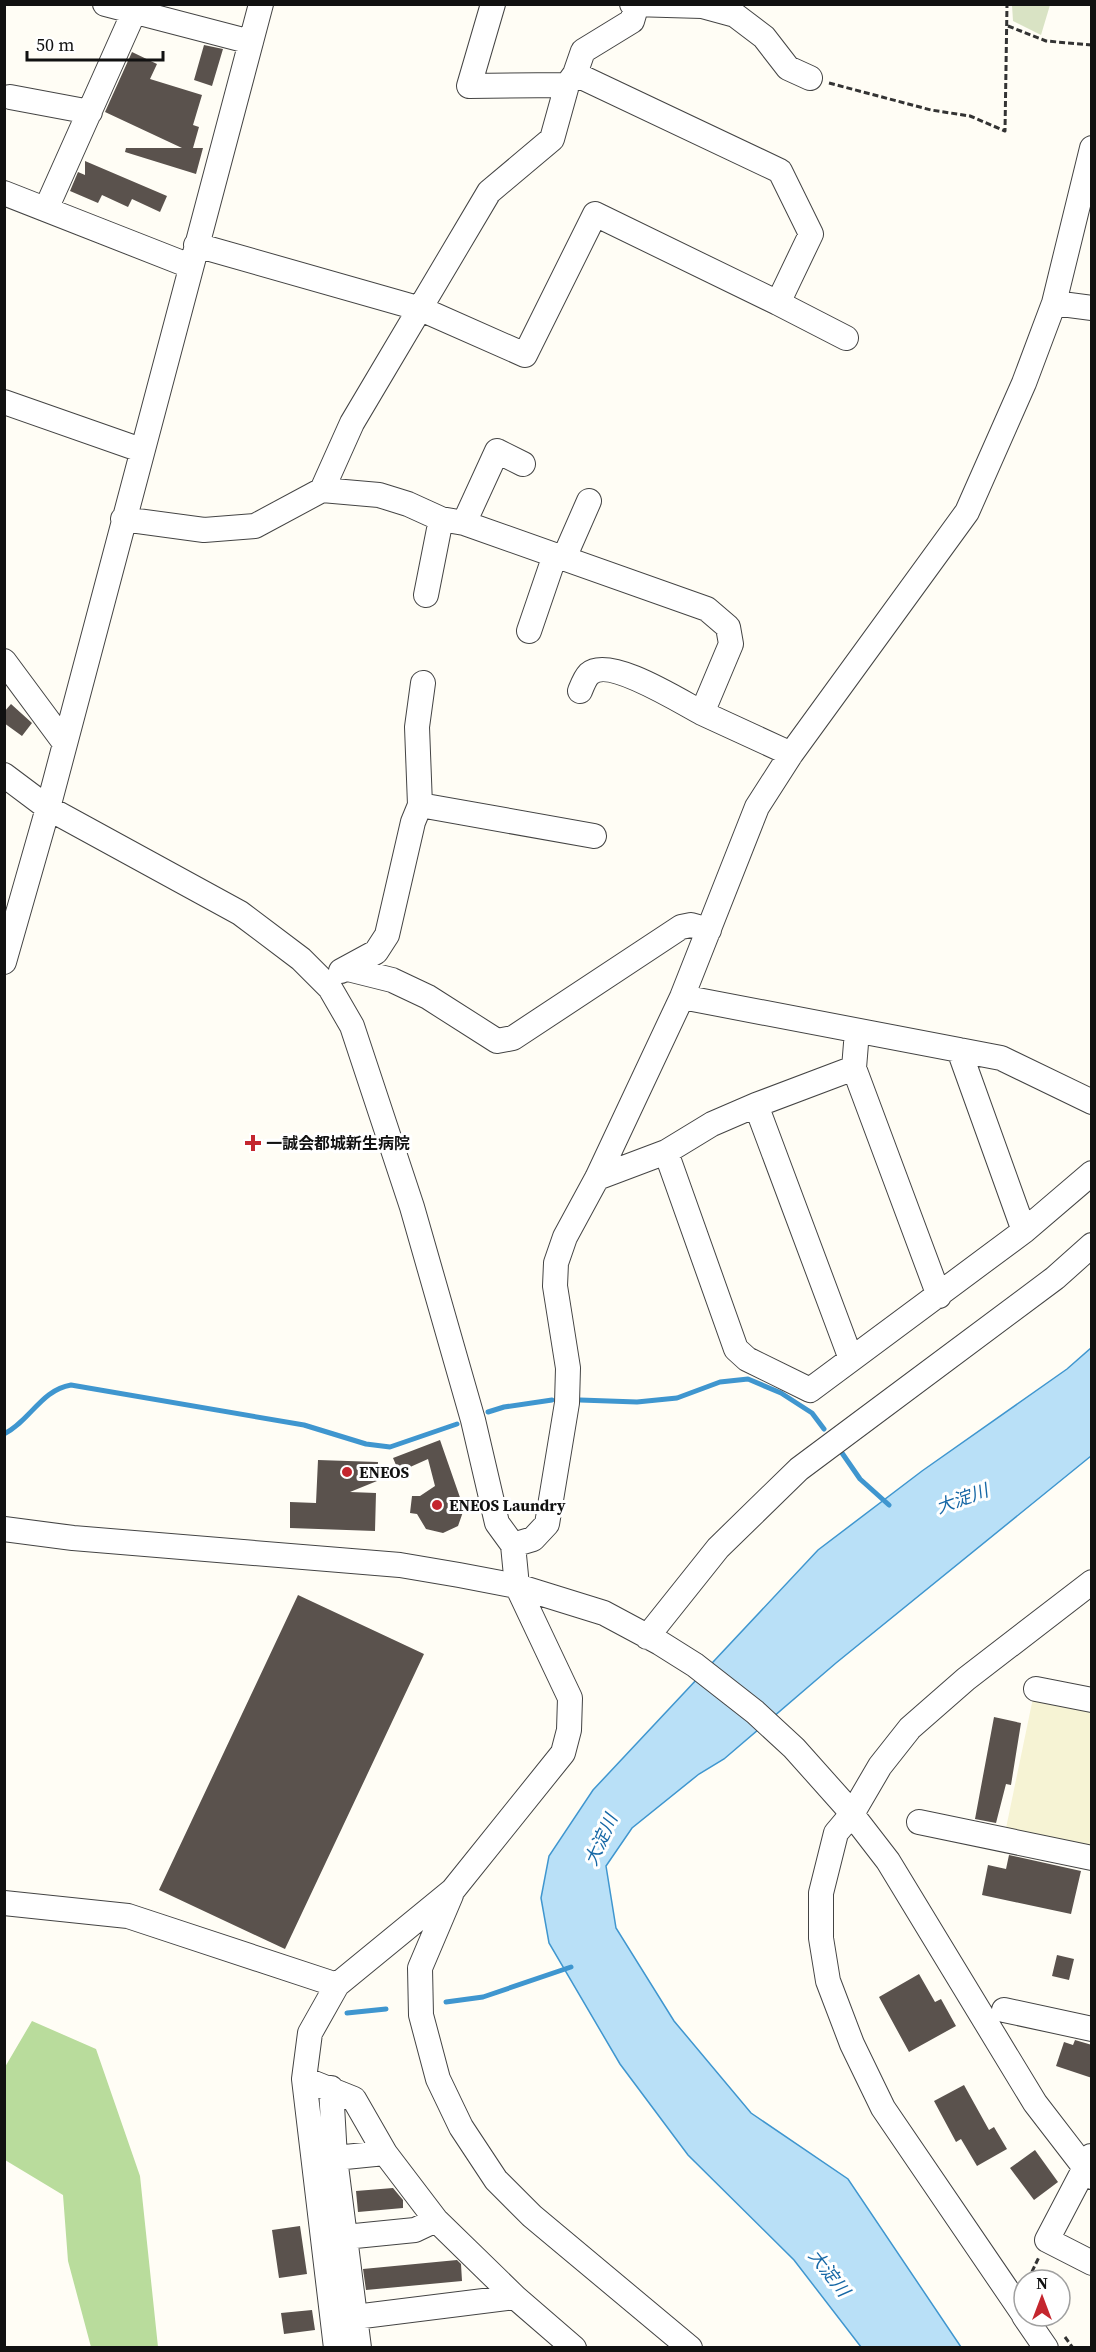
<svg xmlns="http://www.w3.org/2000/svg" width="1096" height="2352" viewBox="0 0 1096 2352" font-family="'Source Serif 4','Noto Sans JP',serif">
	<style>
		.farmland { fill: #f6f3d4 }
		.forest { fill: #b9dc9c }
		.cemetery { fill: #d9e3c4 }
		.water { fill: #b9e0f7; stroke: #3f96cf; stroke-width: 1.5 }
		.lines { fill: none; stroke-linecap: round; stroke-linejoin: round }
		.stream { stroke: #3f96cf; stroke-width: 5 }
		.building { fill: #5a524d }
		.minor-casing { stroke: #444; stroke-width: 26 }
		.path { stroke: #333; stroke-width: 3; stroke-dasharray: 6 3; stroke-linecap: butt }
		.minor { stroke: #fff; stroke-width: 24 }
		.poi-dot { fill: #c4262e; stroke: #fff; stroke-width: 2 }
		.labels { text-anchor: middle; stroke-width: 6; stroke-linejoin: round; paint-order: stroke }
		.poi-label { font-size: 16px; font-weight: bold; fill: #111; stroke: #fff; text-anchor: start }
		.water-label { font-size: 18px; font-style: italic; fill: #1768a6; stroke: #fff }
	</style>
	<rect width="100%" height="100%" fill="#fffdf5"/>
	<path class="farmland" d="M 1034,1693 L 1091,1705 L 1091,1851 L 1005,1833 Z"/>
	<path class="forest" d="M 32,2021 L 96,2049 L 140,2176 L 158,2347 L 91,2347 L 68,2261 L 63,2195 L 5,2160 L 5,2067 Z"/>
	<path class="cemetery" d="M 1012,5 L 1050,5 L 1041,35 L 1013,21 Z"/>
	<path class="water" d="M 1091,1348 L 1091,1456 L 836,1663 L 724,1759 L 699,1774 L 632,1828 L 606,1866 L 616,1928 L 674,2021 L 751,2113 L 848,2179 L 961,2347 L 861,2347 L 794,2260 L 688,2155 L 620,2064 L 549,1943 L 541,1898 L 549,1856 L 593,1790 L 818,1550 L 922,1471 L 1067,1369 Z"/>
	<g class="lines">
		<path class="stream" d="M 580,1400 L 637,1402 L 677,1398 L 720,1382 L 748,1379 L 781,1393 L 812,1413 L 824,1429
			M 488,1412 L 504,1407 L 552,1400
			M 4,1434 C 30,1421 41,1390 71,1385 L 304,1425 L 366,1444 L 390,1447 L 457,1424
			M 842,1453 L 860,1479 L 889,1505
			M 446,2002 L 483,1997 L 571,1967
			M 347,2013 L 386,2009"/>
	</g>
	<path class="building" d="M 204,45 L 223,49 L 212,86 L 194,80 Z
		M 132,52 L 157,64 L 150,79 L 202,95 L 193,125 L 199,127 L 193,148 L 203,148 L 196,174 L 125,152 L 126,148 L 182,148 L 105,112 Z
		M 85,161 L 167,196 L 160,212 L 132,199 L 128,207 L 102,195 L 98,203 L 70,191 L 78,172 L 85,175 Z
		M 11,704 L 32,723 L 22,736 L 4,723 L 4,712 Z
		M 440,1440 L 464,1509 L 458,1526 L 443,1533 L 426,1529 L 417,1514 L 410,1513 L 412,1496 L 420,1496 L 435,1486 L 428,1459 L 399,1472 L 393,1458 Z
		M 318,1460 L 378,1462 L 377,1481 L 350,1492 L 376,1493 L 375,1531 L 290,1528 L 290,1502 L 316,1503 Z
		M 298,1595 L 424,1654 L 285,1949 L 159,1890 Z
		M 994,1717 L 1021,1723 L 1011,1785 L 1006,1784 L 996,1823 L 975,1819 Z
		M 1009,1855 L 1081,1871 L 1071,1914 L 982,1895 L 988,1865 L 1006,1869 Z
		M 1057,1955 L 1074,1959 L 1069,1980 L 1052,1976 Z
		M 919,1974 L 935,2002 L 941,1999 L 956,2026 L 909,2052 L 879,1997 Z
		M 1075,2040 L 1092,2045 L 1092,2078 L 1056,2066 L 1064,2042 L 1073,2045 Z
		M 964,2085 L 989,2130 L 994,2127 L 1007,2149 L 977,2166 L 961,2139 L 956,2142 L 934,2101 Z
		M 1035,2150 L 1058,2182 L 1034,2200 L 1010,2168 Z
		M 393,2188 L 403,2200 L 403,2208 L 358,2212 L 356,2191 Z
		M 300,2226 L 307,2274 L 279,2278 L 272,2230 Z
		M 457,2260 L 461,2264 L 462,2281 L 366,2290 L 363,2269 Z
		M 312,2310 L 315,2330 L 284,2334 L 281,2313 Z"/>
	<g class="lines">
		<defs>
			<path id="minor" d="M 105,4 L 251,42
				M 493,4 L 469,86 L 567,85
				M 632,4 L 702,6 L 735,15 L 764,37 L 788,68 L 810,78
				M 10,97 L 90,112
				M 4,193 L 190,266
				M 46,209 L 134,12
				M 196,245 L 421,309 L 525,355 L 595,214 L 778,303 L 811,234 L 780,171 L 575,74
				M 778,303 L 846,338
				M 1054,303 L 1092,308
				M 4,402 L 141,450
				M 322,490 L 352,423 L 489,192 L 552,139 L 567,85 L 575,74 L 583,51 L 632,21 L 637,4
				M 123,519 L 204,530 L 255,526 L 322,490 L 379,495 L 408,504 L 441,519 L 464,523 L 707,609 L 728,627 L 731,644 L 702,713 L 791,754
				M 464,523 L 497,451 L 523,464
				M 564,558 L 589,501
				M 426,595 L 441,519
				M 529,631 L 555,555
				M 4,661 L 64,742
				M 580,691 C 582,686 585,678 589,674 C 609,656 681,702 702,713
				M 4,775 L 48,808 L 240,913 L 301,959 L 330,988 L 352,1026 L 412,1207 L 473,1420 L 497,1523 L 513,1545 L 517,1586 L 570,1698 L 569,1730 L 563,1753 L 453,1890 L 337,1985 L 310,2033 L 304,2079 L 336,2348
				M 420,805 L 594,836
				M 4,962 L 48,808 L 261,4
				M 348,969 L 392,980 L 428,997 L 497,1041 L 513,1038 L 681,927 L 691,925 L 709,930
				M 341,971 L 376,952 L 387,935 L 413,822 L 420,805 L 417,727 L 423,683
				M 682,997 L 1001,1058 L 1092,1102
				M 857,1031 L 854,1068 L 939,1296
				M 959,1050 L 1024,1231
				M 756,1105 L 851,1359
				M 666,1152 L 736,1349 L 747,1359 L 810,1390 L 1024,1231 L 1092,1173
				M 597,1178 L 666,1152 L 712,1124 L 756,1105 L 854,1068
				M 4,1529 L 73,1538 L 400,1565 L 459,1575 L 517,1586 L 604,1613 L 660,1643 L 695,1665 L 755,1712 L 794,1748 L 844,1804 L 888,1861 L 1035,2103 L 1092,2177
				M 513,1545 L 533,1539 L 547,1524 L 567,1403 L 568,1368 L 555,1286 L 556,1263 L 565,1237 L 597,1178 L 682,997 L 757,807 L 791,754 L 967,512 L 1024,383 L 1054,303 L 1092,148
				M 647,1637 L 718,1548 L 799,1469 L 1055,1278 L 1092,1245
				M 1036,1689 L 1092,1700
				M 919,1822 L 1092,1858
				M 451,1895 L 420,1968 L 421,2015 L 438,2079 L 461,2127 L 496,2180 L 532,2216 L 690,2348
				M 4,1903 L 128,1916 L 337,1985
				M 1004,2010 L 1092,2029
				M 304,2079 L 354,2099 L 385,2153 L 436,2220 L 515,2297 L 574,2348
				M 331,2088 L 335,2158 L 359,2348
				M 1091,2156 L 1047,2240 L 1092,2263
				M 335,2158 L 385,2153
				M 345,2237 L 415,2230 L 436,2220
				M 1024,2315 L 883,2108 L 852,2044 L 828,1981 L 821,1938 L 821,1893 L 836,1833 L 852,1814 L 880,1766 L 910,1728 L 966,1679 L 1092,1582
				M 1024,2316 L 1046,2348
				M 355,2317 L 515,2297"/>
		</defs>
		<use href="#minor" class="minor-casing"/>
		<path class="path" d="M 1008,26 L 1046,41 L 1092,45
			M 829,83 L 931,110 L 970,116 L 1005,131 L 1007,4
			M 1028,2280 L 1039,2257
			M 1065,2337 L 1073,2348"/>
		<use href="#minor" class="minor"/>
	</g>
	<g class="poi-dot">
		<path d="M250 1134h6v6h6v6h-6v6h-6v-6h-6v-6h6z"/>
		<circle cx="347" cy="1472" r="6"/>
		<circle cx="437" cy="1505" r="6"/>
	</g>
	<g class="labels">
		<g class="poi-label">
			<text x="266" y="1149">一誠会都城新生病院</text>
			<text x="359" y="1478">ENEOS</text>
			<text x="449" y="1511">ENEOS Laundry</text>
		</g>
		<g class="water-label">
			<text transform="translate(962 1499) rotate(-20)" y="6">大淀川</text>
			<text transform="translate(601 1840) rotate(-66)" y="6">大淀川</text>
			<text transform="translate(829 2273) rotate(52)" y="6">大淀川</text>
		</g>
	</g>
	<rect width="1096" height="2352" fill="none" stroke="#111111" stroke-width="12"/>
	<g transform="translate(1042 2298)"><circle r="28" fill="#ffffff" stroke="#a0a0a0" stroke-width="1.5"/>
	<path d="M0-4.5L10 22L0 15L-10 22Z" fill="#c4262e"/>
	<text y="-9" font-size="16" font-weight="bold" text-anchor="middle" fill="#111111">N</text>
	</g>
	<path d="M27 51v9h136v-9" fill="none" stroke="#111111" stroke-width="3"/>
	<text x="36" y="51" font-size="18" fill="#111111" stroke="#ffffff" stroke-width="4.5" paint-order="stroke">50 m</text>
</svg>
